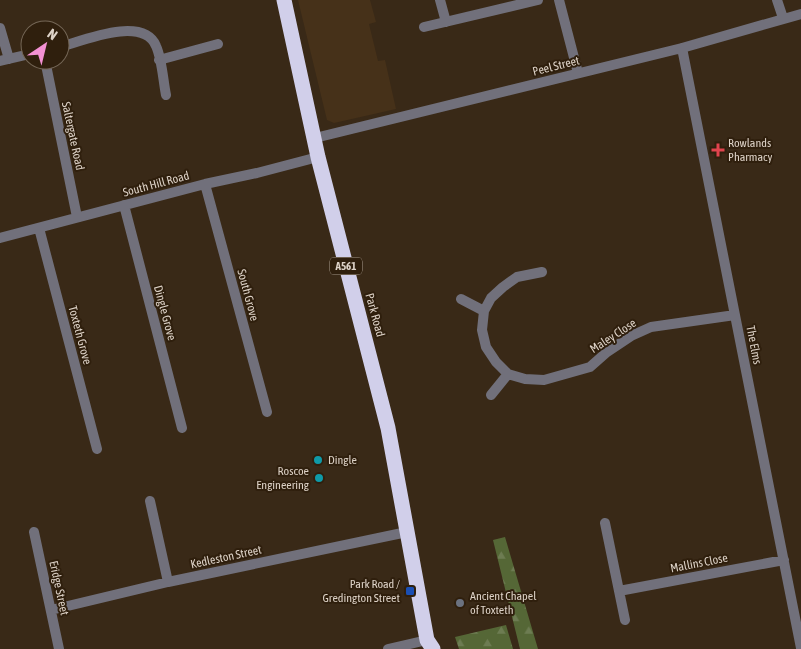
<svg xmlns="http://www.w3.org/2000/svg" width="801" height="649" viewBox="0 0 801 649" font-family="'Asap Condensed',sans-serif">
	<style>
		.built { fill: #463119 }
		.forest { fill: url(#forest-firs) }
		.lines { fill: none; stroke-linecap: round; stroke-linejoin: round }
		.street { stroke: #71707b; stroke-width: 10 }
		.highway { stroke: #d1cfea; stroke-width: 15 }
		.health-dot { fill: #e0444e; stroke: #2f1f0d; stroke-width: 2 }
		.culture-dot { fill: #0f9aa8; stroke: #2f1f0d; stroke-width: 2 }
		.transit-dot { fill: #1a4fb4; stroke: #2f1f0d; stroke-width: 2 }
		.worship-dot { fill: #6b7280; stroke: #2f1f0d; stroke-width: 2 }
		.labels { text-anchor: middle; stroke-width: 4; stroke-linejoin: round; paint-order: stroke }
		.shield { fill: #2f1f0d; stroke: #a99c8f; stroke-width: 1 }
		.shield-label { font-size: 11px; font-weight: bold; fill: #ddd2c7 }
		.street-label { font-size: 12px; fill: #ddd2c7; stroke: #2f1f0d }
		.poi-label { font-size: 12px; fill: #ddd2c7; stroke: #2f1f0d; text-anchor: start }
	</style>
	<defs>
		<pattern id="forest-firs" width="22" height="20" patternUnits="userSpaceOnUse" patternTransform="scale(1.25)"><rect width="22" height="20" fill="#556736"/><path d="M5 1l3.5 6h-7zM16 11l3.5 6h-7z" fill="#6d7c52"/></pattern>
	</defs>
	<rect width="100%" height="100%" fill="#392917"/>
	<path class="built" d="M 298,0 L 370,0 L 376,22 L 369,24 L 378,61 L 385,60 L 396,109 L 334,123 L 327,120 Z"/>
	<path class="forest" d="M 505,537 L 538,649 L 520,649 L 493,540 Z
		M 506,625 L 513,649 L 459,649 L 455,637 Z"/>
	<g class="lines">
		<path class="street" d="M 440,0 L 446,22
			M 559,0 L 578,73
			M 777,0 L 783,18
			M 424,27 L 538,0
			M 0,28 L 9,59
			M 60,47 C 82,41 143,15 156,46 C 162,59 163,80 166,95
			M 682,48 L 801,648
			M 45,60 L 77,217
			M 159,60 L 218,44
			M 0,61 L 30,54
			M 315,138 L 682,48 L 801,14
			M 205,184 L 267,412
			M 124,205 L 182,428
			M 39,228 L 97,449
			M 0,238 L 205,184 L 257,173 L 318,157
			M 542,272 L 517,277 L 503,287 L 491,298 L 484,311 L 482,330 L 486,347 L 496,362 L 508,374 L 525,379 L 544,380 L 590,367 L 607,352 L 631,336 L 651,327 L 735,315
			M 461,299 L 484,311
			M 491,395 L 508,374
			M 150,501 L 168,582
			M 605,523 L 625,620
			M 34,532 L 59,649
			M 619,591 L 784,560
			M 51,610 L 168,582 L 407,532
			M 388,649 L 427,640"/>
		<path class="highway" d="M 284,0 L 318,157 L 388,428 L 427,640 L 433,649"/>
	</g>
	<path class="health-dot" d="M715.5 142.5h5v5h5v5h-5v5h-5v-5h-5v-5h5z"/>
	<g class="culture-dot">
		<circle cx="318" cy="460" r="5"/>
		<circle cx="319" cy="478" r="5"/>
	</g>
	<rect class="transit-dot" x="405" y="586" width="10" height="10" rx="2.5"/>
	<circle class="worship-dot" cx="460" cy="603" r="5"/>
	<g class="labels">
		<rect class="shield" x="330" y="257.5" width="32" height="17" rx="4"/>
		<g class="shield-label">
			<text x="346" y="270">A561</text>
		</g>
		<g class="street-label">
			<text transform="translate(556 66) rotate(-14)" y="4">Peel Street</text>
			<text transform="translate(73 136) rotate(78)" y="4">Saltergate Road</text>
			<text transform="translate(156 184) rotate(-15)" y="4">South Hill Road</text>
			<text transform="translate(248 295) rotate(75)" y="4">South Grove</text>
			<text transform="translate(165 313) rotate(75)" y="4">Dingle Grove</text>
			<text transform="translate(375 315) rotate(75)" y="4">Park Road</text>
			<text transform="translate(80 335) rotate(75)" y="4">Toxteth Grove</text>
			<text transform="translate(613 336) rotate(-33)" y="4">Maley Close</text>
			<text transform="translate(754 345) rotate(79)" y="4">The Elms</text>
			<text transform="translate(226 557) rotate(-12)" y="4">Kedleston Street</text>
			<text transform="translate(699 563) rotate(-11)" y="4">Mallins Close</text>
			<text transform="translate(59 588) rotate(78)" y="4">Eridge Street</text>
		</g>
		<g class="poi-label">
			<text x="728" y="147">Rowlands<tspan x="728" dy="14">Pharmacy</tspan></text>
			<text x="328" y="464">Dingle</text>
			<text x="309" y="475" text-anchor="end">Roscoe<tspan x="309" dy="14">Engineering</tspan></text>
			<text x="400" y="588" text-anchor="end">Park Road /<tspan x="400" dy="14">Gredington Street</tspan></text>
			<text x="470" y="600">Ancient Chapel<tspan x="470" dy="14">of Toxteth</tspan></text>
		</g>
	</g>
	<g transform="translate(45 45) rotate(35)"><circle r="24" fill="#2f1f0d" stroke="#756757"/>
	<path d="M0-4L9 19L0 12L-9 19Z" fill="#f491d4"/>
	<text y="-8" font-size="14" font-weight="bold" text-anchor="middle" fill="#ddd2c7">N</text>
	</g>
</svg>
